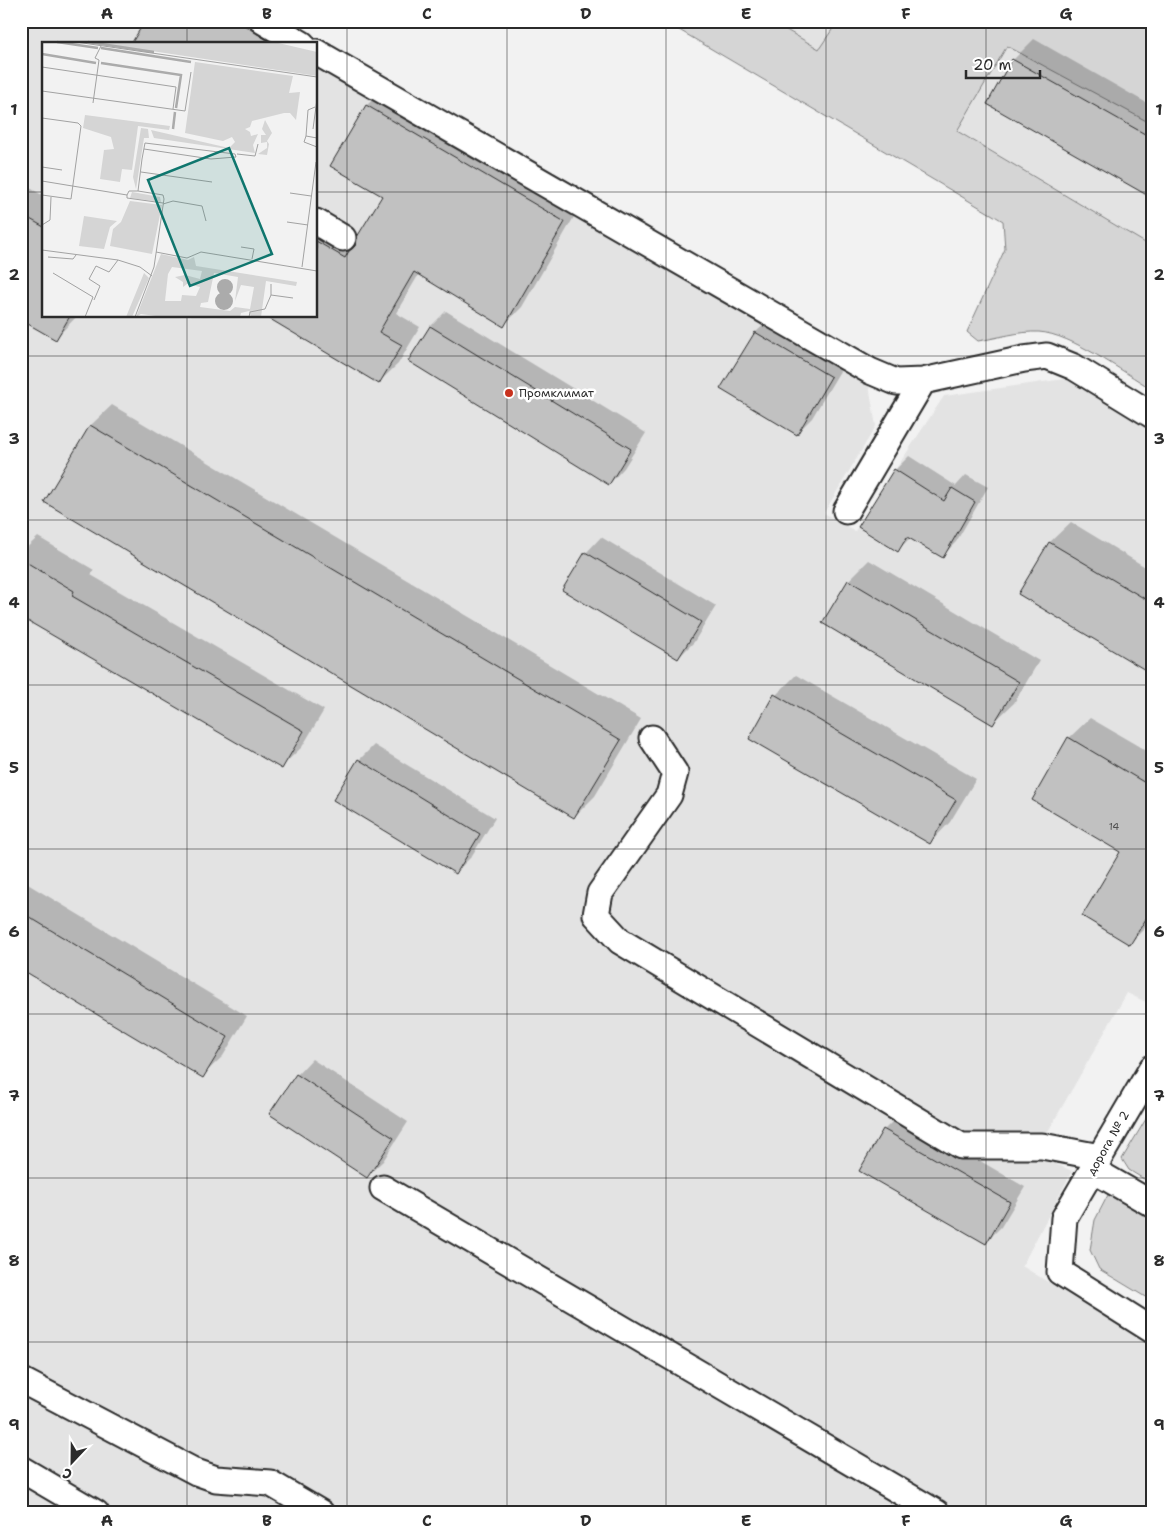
<svg xmlns="http://www.w3.org/2000/svg" width="1173" height="1534" viewBox="0 0 1173 1534" font-family="'Shantell Sans',sans-serif">
	<style>
		.built { fill: #e3e3e3 }
		.green { fill: #d5d5d5; stroke: #808080 }
		.shadow { fill: #0003 }
		.building { fill: #c1c1c1; stroke: #2b2b2b }
		.lines { fill: none; stroke-linecap: round; stroke-linejoin: round }
		.minor-casing { stroke: #2b2b2b; stroke-width: 29 }
		.minor { stroke: #fff; stroke-width: 25 }
		.grid { fill: none; stroke: #2b2b2b; stroke-width: 1; stroke-opacity: 0.55 }
		.poi-dot { fill: #c8321e; stroke: #fff; stroke-width: 2 }
		.labels { text-anchor: middle; stroke-width: 5; stroke-linejoin: round; paint-order: stroke }
		.number-label { font-size: 10px; fill: #505050 }
		.poi-label { font-size: 12px; fill: #2b2b2b; stroke: #fff; text-anchor: start }
		.street-label { font-size: 12px; fill: #2b2b2b; stroke: #fff }
		.inset-river { fill: none; stroke: #ababab; stroke-width: 2.5 }
		.inset-road { fill: none; stroke: #a2a2a2; stroke-width: 1 }
		.view { fill: #0f766e; fill-opacity: 0.15; stroke: #0f766e; stroke-width: 2.5 }
		.inset-edge { fill: none; stroke: #2b2b2b; stroke-width: 2.5 }
		.neatline { fill: none; stroke: #2b2b2b; stroke-width: 2 }
		.grid-label { font-size: 16px; text-anchor: middle; font-weight: bold; fill: #2b2b2b }
	</style>
	<rect width="100%" height="100%" fill="#f2f2f2"/>
	<filter id="ink" filterUnits="userSpaceOnUse"><feTurbulence type="fractalNoise" baseFrequency=".02" numOctaves="2"/><feDisplacementMap in="SourceGraphic" scale="10" xChannelSelector="R" yChannelSelector="G"/><feConvolveMatrix kernelMatrix="1 2 1 2 8 2 1 2 1" color-interpolation-filters="sRGB"/></filter>
	<g filter="url(#ink)">
		<path class="built" d="M 21,21 L 238,21 L 277,44 L 44,44 L 44,316 L 316,316 L 316,67 L 815,356 L 869,386 L 876,426 L 824,513 L 855,531 L 944,396 L 1071,378 L 1152,427 L 1152,1005 L 1127,993 L 1046,1135 L 1038,1156 L 1072,1171 L 1022,1266 L 1152,1346 L 1152,1513 L 34,1513 L 21,1505 Z
			M 771,21 L 1152,21 L 1152,247 L 957,131 Z"/>
		<path class="green" d="M 664,21 L 771,21 L 819,49 L 838,21 L 1152,21 L 1152,124 L 1007,46 L 957,131 L 1152,247 L 1152,389 C 1123,372 1071,334 1039,332 C 1019,331 998,338 978,341 L 967,332 L 1005,249 L 1003,221 Z
			M 1152,1109 L 1152,1184 L 1129,1170 L 1122,1159 Z
			M 1109,1193 L 1152,1220 L 1152,1301 L 1099,1269 L 1090,1250 L 1095,1220 Z"/>
		<path class="shadow" d="M 146,21 L 288,21 L 301,29 L 291,44 L 132,44 Z
			M 1034,39 L 1152,106 L 1152,188 L 988,103 L 1013,60 Z
			M 386,87 L 582,203 L 522,307 L 504,325 L 419,274 L 396,313 L 420,327 L 398,364 L 379,382 L 316,316 L 316,212 L 359,237 L 384,195 L 332,165 L 367,105 Z
			M 21,183 L 44,196 L 44,316 L 77,316 L 56,338 L 21,318 Z
			M 446,311 L 646,433 L 624,468 L 609,484 L 409,361 L 431,326 Z
			M 772,317 L 846,361 L 812,418 L 797,433 L 722,389 L 756,332 Z
			M 112,405 L 641,719 L 595,796 L 574,817 L 46,502 L 91,425 Z
			M 909,456 L 956,486 L 966,475 L 988,487 L 956,542 L 942,556 L 910,538 L 898,550 L 895,470 Z
			M 1071,522 L 1152,571 L 1152,672 L 1020,593 L 1050,542 Z
			M 38,537 L 94,570 L 91,575 L 324,710 L 302,747 L 281,767 L 21,616 L 21,553 Z
			M 601,537 L 716,606 L 694,642 L 678,658 L 586,553 Z
			M 869,560 L 1039,661 L 1014,703 L 993,723 L 824,623 L 849,580 Z
			M 796,675 L 976,779 L 950,822 L 930,843 L 776,695 Z
			M 1090,718 L 1152,754 L 1152,921 L 1130,943 L 1121,851 L 1069,738 Z
			M 374,745 L 495,818 L 471,857 L 455,873 L 359,760 Z
			M 21,880 L 247,1016 L 223,1056 L 202,1076 L 21,967 Z
			M 312,1059 L 408,1122 L 383,1161 L 367,1176 L 297,1075 Z
			M 900,1114 L 1025,1187 L 1001,1227 L 985,1243 L 884,1130 Z"/>
		<path class="building" d="M 145,21 L 238,21 L 273,44 L 131,44 Z
			M 1012,59 L 1152,138 L 1152,198 L 987,104 Z
			M 366,105 L 565,222 L 504,327 L 414,272 L 379,332 L 402,345 L 379,384 L 265,316 L 316,316 L 316,241 L 345,258 L 349,251 L 355,246 L 357,237 L 382,196 L 330,166 Z
			M 21,214 L 44,227 L 44,316 L 70,316 L 56,340 L 21,320 Z
			M 430,326 L 631,449 L 609,485 L 408,361 Z
			M 755,332 L 831,377 L 797,435 L 720,389 Z
			M 90,425 L 621,740 L 574,818 L 44,502 Z
			M 894,469 L 944,501 L 952,488 L 975,502 L 943,558 L 907,537 L 898,552 L 858,527 Z
			M 1049,542 L 1152,603 L 1152,674 L 1018,594 Z
			M 585,552 L 701,622 L 678,659 L 562,590 Z
			M 21,559 L 74,591 L 72,596 L 304,731 L 282,769 L 21,617 Z
			M 848,580 L 1019,682 L 993,725 L 822,623 Z
			M 774,694 L 956,800 L 930,844 L 749,739 Z
			M 1068,737 L 1152,787 L 1152,909 L 1130,945 L 1082,916 L 1120,852 L 1032,800 Z
			M 358,759 L 480,834 L 456,874 L 333,800 Z
			M 21,912 L 228,1037 L 203,1078 L 21,969 Z
			M 296,1074 L 394,1138 L 367,1178 L 269,1114 Z
			M 883,1129 L 1010,1202 L 986,1244 L 859,1171 Z"/>
		<g class="lines">
			<defs>
				<path id="minor" d="M 263,21 L 302,44
					M 316,52 L 870,371 L 896,382 L 923,381 L 1024,359 L 1047,356 L 1074,367 L 1152,415
					M 316,222 L 343,238
					M 846,511 L 923,381
					M 652,738 L 675,773 L 669,795 L 600,893 L 596,915 L 620,941 L 961,1146 L 1042,1146 L 1100,1157
					M 1152,1068 L 1064,1218 L 1060,1272 L 1152,1330
					M 1093,1170 L 1152,1204
					M 383,1188 L 937,1513
					M 21,1380 L 196,1472 L 216,1479 L 270,1483 L 321,1513
					M 21,1469 L 96,1513"/>
			</defs>
			<use href="#minor" class="minor-casing"/>
			<use href="#minor" class="minor"/>
		</g>
	</g>
	<path class="grid" d="M 187,21 L 187,44M 347,21 L 347,1513M 507,21 L 507,1513M 666,21 L 666,1513M 826,21 L 826,1513M 986,21 L 986,1513M 21,192 L 44,192M 316,192 L 1152,192M 187,316 L 187,1513M 21,356 L 1152,356M 21,520 L 1152,520M 21,685 L 1152,685M 21,849 L 1152,849M 21,1014 L 1152,1014M 21,1178 L 1152,1178M 21,1342 L 1152,1342"/>
	<circle class="poi-dot" cx="509" cy="393" r="5"/>
	<g class="labels">
		<g class="number-label">
			<text x="1114" y="830">14</text>
		</g>
		<g class="poi-label">
			<text x="519" y="397">Промклимат</text>
		</g>
		<g class="street-label">
			<text transform="translate(1108 1143) rotate(-60)" y="4">дорога № 2</text>
		</g>
	</g>
	<g transform="translate(42 42)">
		<rect width="275" height="275" fill="#f2f2f2"/>
		<path d="M 50,0 L 232,0 L 275,10 L 275,34 ZM 153,20 L 251,34 L 247,51 L 258,50 L 254,78 L 248,71 L 242,71 L 210,79 L 208,85 L 203,87 L 208,90 L 209,94 L 216,92 L 211,103 L 213,111 L 112,96 L 109,88 L 187,106 L 193,100 L 190,95 L 181,99 L 143,91 ZM 43,73 L 128,84 L 127,88 L 96,84 L 90,128 L 80,127 L 78,140 L 58,137 L 62,108 L 72,107 L 69,95 L 41,86 ZM 223,78 L 230,91 L 225,99 L 227,102 L 225,113 L 216,112 L 225,106 L 225,100 L 219,101 L 219,93 L 224,93 L 220,87 ZM 99,86 L 106,87 L 107,96 L 102,96 L 94,147 L 91,135 ZM 90,150 L 118,155 L 119,160 L 88,156 ZM 88,159 L 120,163 L 110,212 L 68,204 L 71,187 L 79,180 ZM 42,174 L 75,179 L 68,185 L 62,207 L 37,204 ZM 119,212 L 146,218 L 152,215 L 154,224 L 255,240 L 254,244 L 224,239 L 219,275 L 209,275 L 207,269 L 199,271 L 198,275 L 121,275 L 99,272 L 94,275 ZM 130,225 L 160,229 L 158,237 L 143,233 L 133,235 L 141,240 L 141,245 L 145,242 L 158,245 L 154,254 L 140,253 L 139,259 L 123,259 L 126,232 ZM 172,231 L 196,235 L 193,259 L 199,243 L 212,245 L 208,267 L 193,265 L 188,269 L 158,265 L 159,261 L 166,260 ZM 102,231 L 107,236 L 90,275 L 84,275 Z" fill="#d5d5d5" fill-rule="evenodd"/>
		<path d="M175 245a8 8 0 1 1 16 0a8 8 0 1 1-16 0ZM173 259a9 9 0 1 1 18 0a9 9 0 1 1-18 0Z" fill="#ababab"/>
		<path class="inset-river" d="M 15,0 L 56,6M 46,0 L 112,10M 59,6 L 149,20M 0,12 L 54,21M 59,21 L 139,33 L 134,66M 131,87 L 133,70"/>
		<path class="inset-road" d="M 34,0 L 275,35M 0,25 L 134,45 L 131,67M 0,49 L 143,69 L 149,30M 51,61 L 57,18 L 53,16 L 59,4M 0,76 L 36,81 L 39,84 L 29,157 L 0,153M 271,87 L 275,57M 264,94 L 266,68 L 273,65M 275,96 L 264,94 L 262,100 L 275,105M 195,112 L 213,114 L 216,102M 0,125 L 20,128M 99,130 L 170,140M 0,139 L 85,153 L 87,149 L 96,149M 248,151 L 269,154M 85,153 L 85,156 L 121,161M 121,162 L 131,159 L 160,164 L 164,179M 245,180 L 266,183M 0,183 L 8,178 L 9,155M 199,205 L 212,207 L 210,217M 0,208 L 76,218 L 98,225 L 110,234M 114,210 L 145,216 L 159,210 L 275,229M 6,215 L 31,217 L 34,213M 260,225 L 274,120M 11,231 L 51,255 L 43,275M 229,242 L 229,253 L 251,256M 52,258 L 58,244 L 47,237 L 54,224 L 67,230 L 76,218M 93,275 L 112,225 L 122,157 L 121,153 L 96,149 L 100,117 L 103,101 L 193,112 L 194,115 L 169,117 L 102,107M 207,275 L 208,270 L 223,267 L 229,253"/>
		<path class="view" d="M 187,106 L 230,212 L 148,244 L 106,138 Z"/>
		<rect width="275" height="275" class="inset-edge"/>
	</g>
	<rect width="1173" height="1534" fill="none" stroke="#fff" stroke-width="55"/>
	<g transform="translate(72 1462) rotate(202)" stroke="#ffffff" stroke-width="4" paint-order="stroke">
	<path d="M0-4L9 19L0 12L-9 19Z" fill="#2b2b2b"/>
	<text y="-8" font-size="14" font-weight="bold" text-anchor="middle" fill="#2b2b2b">С</text>
	</g>
	<path d="M966 70v8h74v-8" fill="none" stroke="#2b2b2b" stroke-width="2.5"/>
	<text x="973" y="70" font-size="15" fill="#2b2b2b" stroke="#ffffff" stroke-width="4" paint-order="stroke">20 m</text>
	<rect x="28" y="28" width="1118" height="1478" class="neatline"/>
	<g class="grid-label">
		<text x="107" y="19">A</text>
		<text x="267" y="19">B</text>
		<text x="427" y="19">C</text>
		<text x="586" y="19">D</text>
		<text x="746" y="19">E</text>
		<text x="906" y="19">F</text>
		<text x="1066" y="19">G</text>
		<text x="14" y="115">1</text>
		<text x="1159" y="115">1</text>
		<text x="14" y="280">2</text>
		<text x="1159" y="280">2</text>
		<text x="14" y="444">3</text>
		<text x="1159" y="444">3</text>
		<text x="14" y="608">4</text>
		<text x="1159" y="608">4</text>
		<text x="14" y="773">5</text>
		<text x="1159" y="773">5</text>
		<text x="14" y="937">6</text>
		<text x="1159" y="937">6</text>
		<text x="14" y="1101">7</text>
		<text x="1159" y="1101">7</text>
		<text x="14" y="1266">8</text>
		<text x="1159" y="1266">8</text>
		<text x="14" y="1430">9</text>
		<text x="1159" y="1430">9</text>
		<text x="107" y="1526">A</text>
		<text x="267" y="1526">B</text>
		<text x="427" y="1526">C</text>
		<text x="586" y="1526">D</text>
		<text x="746" y="1526">E</text>
		<text x="906" y="1526">F</text>
		<text x="1066" y="1526">G</text>
	</g>
</svg>
